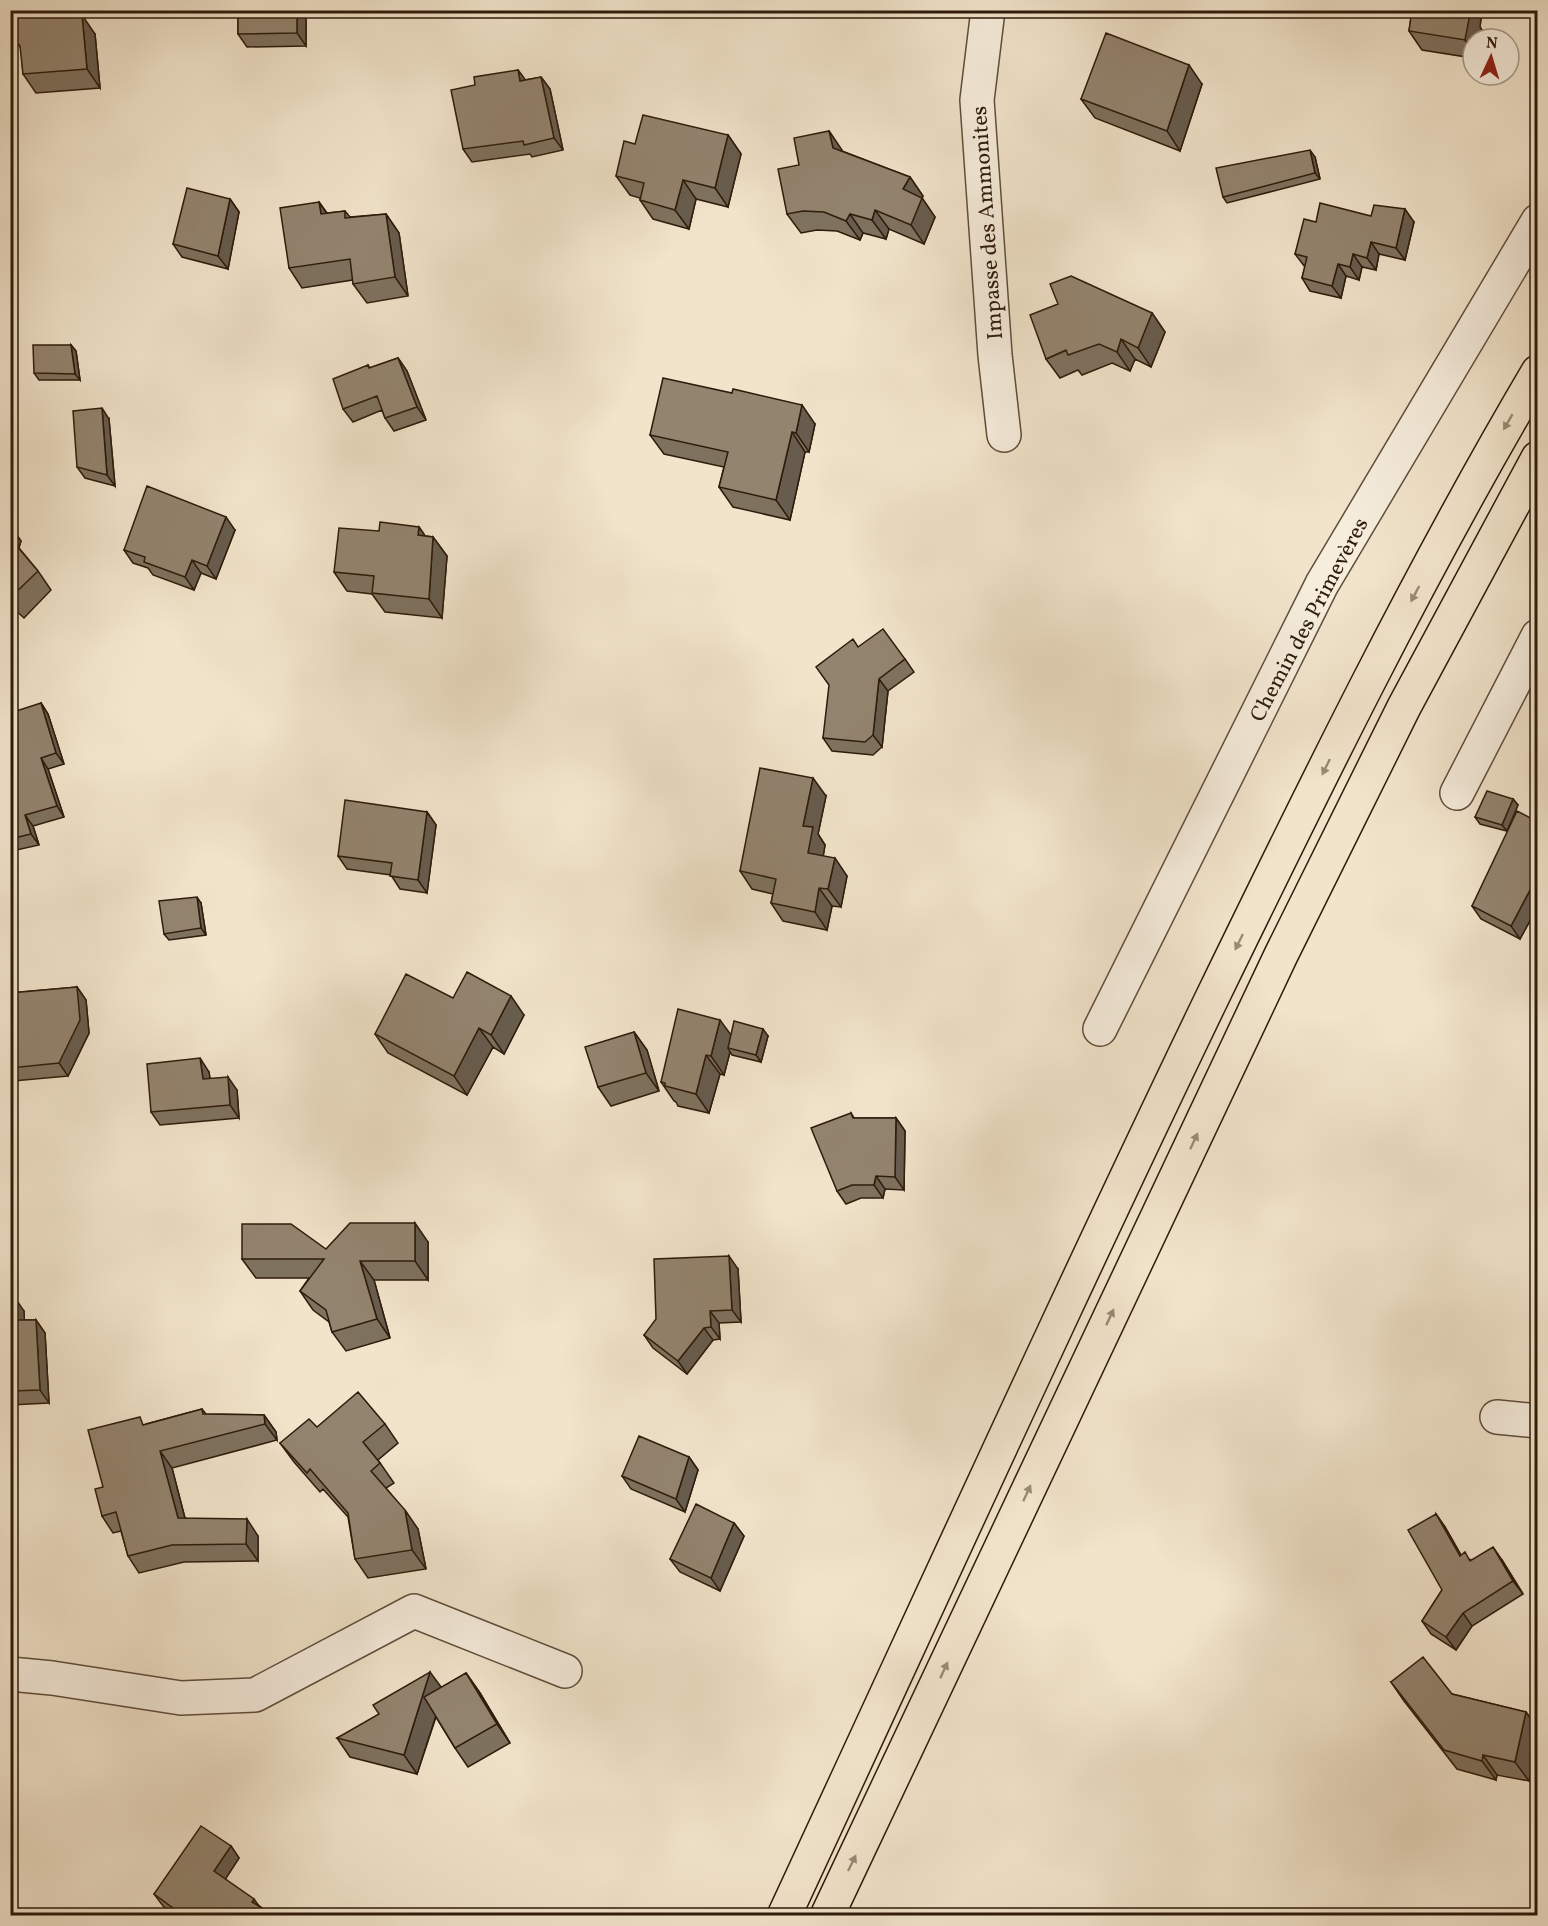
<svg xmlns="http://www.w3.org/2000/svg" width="1548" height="1926" viewBox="0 0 1548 1926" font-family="Vollkorn,serif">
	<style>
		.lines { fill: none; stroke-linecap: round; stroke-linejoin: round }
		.minor-casing { stroke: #5f4d3b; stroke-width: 36 }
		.major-casing { stroke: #2e1b0b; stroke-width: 36 }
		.minor { stroke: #f6eddd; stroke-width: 33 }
		.major { stroke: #f1e4cb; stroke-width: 33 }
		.wall { fill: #7e725f; stroke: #2e1b0b; stroke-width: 1.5 }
		.shaded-wall { fill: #675c4e; stroke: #2e1b0b; stroke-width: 1.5 }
		.building { fill: #93846f; stroke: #2e1b0b; stroke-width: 1.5 }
		.oneway { fill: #998a75 }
		.labels { text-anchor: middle; stroke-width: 5; stroke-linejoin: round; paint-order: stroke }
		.street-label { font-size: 22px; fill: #2e1b0b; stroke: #f6eddd }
	</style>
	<rect width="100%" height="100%" fill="#f1e4cb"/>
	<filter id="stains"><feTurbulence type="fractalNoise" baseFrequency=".00333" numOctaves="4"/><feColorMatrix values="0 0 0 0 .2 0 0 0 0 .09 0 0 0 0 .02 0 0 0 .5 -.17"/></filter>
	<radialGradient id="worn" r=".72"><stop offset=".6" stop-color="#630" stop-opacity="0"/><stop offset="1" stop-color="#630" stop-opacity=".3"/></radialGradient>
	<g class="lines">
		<defs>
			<path id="minor" d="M 988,10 L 977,100 L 995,355 L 1004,435
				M 1457,793 L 1538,636
				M 1100,1029 L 1322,584 L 1538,221
				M 1497,1417 L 1538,1421
				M 10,1674 L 52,1678 L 181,1698 L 255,1695 L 414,1611 L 565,1671"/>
			<path id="major" d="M 784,1916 C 926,1610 1065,1303 1211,1000 C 1314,788 1418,575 1538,372
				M 827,1916 L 1281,955 L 1404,707 L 1538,458"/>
		</defs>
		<use href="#minor" class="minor-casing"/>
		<use href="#major" class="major-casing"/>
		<use href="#minor" class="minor"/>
		<use href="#major" class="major"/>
	</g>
	<path class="wall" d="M 238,10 L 302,10 L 306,16 L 306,46 L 247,47 L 238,34 Z
		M 1412,10 L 1482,10 L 1480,27 L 1483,32 L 1473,39 L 1473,58 L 1422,50 L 1409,31 Z
		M 73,16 L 95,34 L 100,88 L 36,93 L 23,74 L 21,48 L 11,34 Z
		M 518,70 L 525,80 L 541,77 L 550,89 L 563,150 L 532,157 L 530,154 L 472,162 L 463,149 L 475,85 Z
		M 1202,84 L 1180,151 L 1095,118 L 1081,99 Z
		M 829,131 L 842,151 L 910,177 L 923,196 L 922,198 L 935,217 L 924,244 L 889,229 L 886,239 L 863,233 L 860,240 L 837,231 L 817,230 L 801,233 L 787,214 L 799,165 Z
		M 728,135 L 741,154 L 728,207 L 696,199 L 689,229 L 653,219 L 640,200 L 640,198 L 630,195 L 616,176 L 635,144 Z
		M 1315,157 L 1320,179 L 1227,203 L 1223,197 Z
		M 230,199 L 239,212 L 228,269 L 182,257 L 173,244 Z
		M 319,202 L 327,213 L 345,211 L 350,217 L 386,214 L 399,233 L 408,296 L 367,303 L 353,284 L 353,280 L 302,288 L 289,268 Z
		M 1371,216 L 1414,222 L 1405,260 L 1379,254 L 1376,270 L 1362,267 L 1359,280 L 1346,276 L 1341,298 L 1310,291 L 1302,278 L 1305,267 L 1295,254 L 1316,222 Z
		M 1152,313 L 1165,332 L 1151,367 L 1135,359 L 1130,371 L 1112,363 L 1082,375 L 1078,370 L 1060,378 L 1046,359 Z
		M 71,345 L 76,351 L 80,380 L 39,380 L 34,373 Z
		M 398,358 L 407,371 L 426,420 L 394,431 L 385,418 L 382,410 L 353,422 L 343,409 L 368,365 L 370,368 Z
		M 109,419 L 115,486 L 85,478 L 77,467 Z
		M 815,424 L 809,452 L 805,452 L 790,520 L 733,507 L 719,487 L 724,467 L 664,454 L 650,435 Z
		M 10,525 L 21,541 L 19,548 L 38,571 L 51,590 L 24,618 L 10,605 Z
		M 419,527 L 425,536 L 433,537 L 447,556 L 442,618 L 385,612 L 372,594 L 347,591 L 334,572 L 379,531 Z
		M 235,530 L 216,579 L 201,573 L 194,590 L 153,575 L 148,568 L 133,563 L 124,550 Z
		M 858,647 L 905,659 L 914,672 L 888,691 L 882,747 L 873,755 L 832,751 L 823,738 Z
		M 41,703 L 48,714 L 64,764 L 48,769 L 64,817 L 33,826 L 39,845 L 12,851 L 10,849 L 10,744 L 16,742 Z
		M 826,796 L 818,834 L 825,845 L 823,856 L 847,876 L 841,907 L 832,906 L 827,930 L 783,921 L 771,903 L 773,894 L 752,889 L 740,871 Z
		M 1513,799 L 1518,805 L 1507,831 L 1480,824 L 1475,817 Z
		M 427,812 L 436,825 L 427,893 L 400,889 L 391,875 L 347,869 L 338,856 Z
		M 1538,822 L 1538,906 L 1520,939 L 1481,919 L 1472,906 Z
		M 201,903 L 206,935 L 169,940 L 164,934 Z
		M 77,987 L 86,1000 L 89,1033 L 68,1076 L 13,1081 L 10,1078 L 10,993 Z
		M 453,998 L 524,1015 L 504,1054 L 493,1047 L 467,1095 L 388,1053 L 375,1034 Z
		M 634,1032 L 647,1050 L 659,1091 L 611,1106 L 598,1087 Z
		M 731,1035 L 768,1036 L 761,1062 L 732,1055 L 730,1052 L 724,1075 L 720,1074 L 709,1113 L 678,1106 L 676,1102 L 674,1101 L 661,1082 Z
		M 209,1072 L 210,1079 L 237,1090 L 239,1118 L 160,1125 L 151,1112 Z
		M 851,1113 L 854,1118 L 896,1118 L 905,1131 L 904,1190 L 885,1189 L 883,1198 L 861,1198 L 846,1204 L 837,1191 Z
		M 428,1242 L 428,1280 L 374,1280 L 390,1338 L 346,1351 L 332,1332 L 329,1322 L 313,1310 L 300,1291 L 309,1278 L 256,1278 L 242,1259 L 326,1249 Z
		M 738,1269 L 741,1322 L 719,1323 L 720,1339 L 713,1340 L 687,1374 L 653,1348 L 644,1335 Z
		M 10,1298 L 24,1311 L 24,1320 L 36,1320 L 45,1333 L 49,1403 L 10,1405 Z
		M 202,1409 L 206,1414 L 264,1415 L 276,1432 L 277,1440 L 172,1468 L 185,1518 L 258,1536 L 258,1561 L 184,1562 L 139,1573 L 128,1556 L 121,1531 L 113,1533 L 102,1516 L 103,1487 L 146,1424 Z
		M 385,1424 L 398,1443 L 378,1460 L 394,1483 L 386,1488 L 418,1529 L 426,1569 L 368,1578 L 355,1559 L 348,1517 L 323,1489 L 320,1492 L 294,1462 L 280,1443 L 317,1427 Z
		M 689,1457 L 698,1470 L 685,1512 L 631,1489 L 622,1476 Z
		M 1436,1514 L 1445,1527 L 1461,1555 L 1471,1560 L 1502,1560 L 1523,1594 L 1472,1626 L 1456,1650 L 1431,1634 L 1422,1621 L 1442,1590 Z
		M 734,1523 L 744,1536 L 720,1591 L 680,1572 L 670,1559 Z
		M 466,1673 L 480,1693 L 510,1743 L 468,1767 L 455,1748 L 436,1717 L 417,1774 L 350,1757 L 337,1738 L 441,1688 Z
		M 1391,1682 L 1452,1694 L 1526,1712 L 1538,1729 L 1538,1739 L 1529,1781 L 1497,1775 L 1496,1780 L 1457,1769 L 1404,1701 Z
		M 231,1846 L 239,1858 L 225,1879 L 262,1908 L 267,1916 L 176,1916 L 163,1906 L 154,1894 Z"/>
	<path class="shaded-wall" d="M 297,10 L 302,10 L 306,16 L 306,46 L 297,33 Z
		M 1466,10 L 1482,10 L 1480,27 L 1483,32 L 1482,39 L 1473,39 L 1473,52 L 1465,40 Z
		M 82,15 L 95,34 L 100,88 L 87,69 Z
		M 1189,65 L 1202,84 L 1180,151 L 1167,131 Z
		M 518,70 L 527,82 L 520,81 Z
		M 541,77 L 550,89 L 563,150 L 554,138 Z
		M 829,131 L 842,150 L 846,167 L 833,148 Z
		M 728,135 L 741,154 L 728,207 L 715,188 Z
		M 1310,150 L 1315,157 L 1320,179 L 1315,173 Z
		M 910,177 L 923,196 L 922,198 L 935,217 L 924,244 L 911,225 L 903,189 Z
		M 683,180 L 696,199 L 689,229 L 675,210 Z
		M 230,199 L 239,212 L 228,269 L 218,256 Z
		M 319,202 L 332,221 L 321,214 Z
		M 1405,209 L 1414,222 L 1405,260 L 1396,248 Z
		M 875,210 L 889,229 L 886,239 L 872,220 Z
		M 386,214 L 399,233 L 408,296 L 395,277 Z
		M 850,214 L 863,233 L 860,240 L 846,221 Z
		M 1371,242 L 1379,254 L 1376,270 L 1367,258 Z
		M 1353,254 L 1362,267 L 1359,280 L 1350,267 Z
		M 1338,264 L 1346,276 L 1341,298 L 1332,286 Z
		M 1152,313 L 1165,332 L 1151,367 L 1138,348 Z
		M 1121,339 L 1135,359 L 1130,371 L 1117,352 Z
		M 71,345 L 76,351 L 80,380 L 75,374 Z
		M 398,358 L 407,371 L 426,420 L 417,407 Z
		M 802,405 L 815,424 L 809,452 L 796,433 Z
		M 102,408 L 109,419 L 115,486 L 107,475 Z
		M 792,432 L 805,452 L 790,520 L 776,500 Z
		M 226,517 L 235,530 L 216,579 L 207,566 Z
		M 10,525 L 21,541 L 18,550 L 10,540 Z
		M 419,527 L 432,546 L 418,535 Z
		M 433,537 L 447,556 L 442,618 L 429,599 Z
		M 192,560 L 201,573 L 194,590 L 185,577 Z
		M 879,679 L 888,691 L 882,747 L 873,735 Z
		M 41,703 L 48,714 L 64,764 L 56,753 Z
		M 41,758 L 48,769 L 64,817 L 57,806 Z
		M 813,778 L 826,796 L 818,834 L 825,845 L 821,871 L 808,853 L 803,826 Z
		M 1513,799 L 1518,805 L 1507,831 L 1502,825 Z
		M 427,812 L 436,825 L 427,893 L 418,880 Z
		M 25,815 L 33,826 L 39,845 L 31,834 Z
		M 835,858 L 847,876 L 841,907 L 828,889 Z
		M 1538,875 L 1538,906 L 1520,939 L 1511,926 Z
		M 819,888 L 832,906 L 827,930 L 815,912 Z
		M 197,897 L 201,903 L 206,935 L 201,928 Z
		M 77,987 L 86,1000 L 89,1033 L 68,1076 L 59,1063 Z
		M 511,996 L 524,1015 L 504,1054 L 491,1035 Z
		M 720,1020 L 734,1039 L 728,1048 L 730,1052 L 724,1075 L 711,1056 Z
		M 479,1028 L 493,1047 L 467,1095 L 454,1076 Z
		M 763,1029 L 768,1036 L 761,1062 L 756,1055 Z
		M 634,1032 L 647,1050 L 659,1091 L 646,1073 Z
		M 706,1055 L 720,1074 L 709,1113 L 696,1094 Z
		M 200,1058 L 209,1072 L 212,1092 L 203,1079 Z
		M 228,1077 L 237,1090 L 239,1118 L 230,1105 Z
		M 896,1118 L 905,1131 L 904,1190 L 895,1177 Z
		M 876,1176 L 885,1189 L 883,1198 L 874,1185 Z
		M 415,1223 L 428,1242 L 428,1280 L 415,1261 Z
		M 729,1256 L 738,1269 L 741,1322 L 732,1310 Z
		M 360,1261 L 374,1280 L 390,1338 L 377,1319 Z
		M 15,1298 L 24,1311 L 25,1334 L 16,1320 Z
		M 710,1311 L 719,1323 L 720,1339 L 711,1327 Z
		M 36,1320 L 45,1333 L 49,1403 L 40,1390 Z
		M 704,1328 L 713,1340 L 687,1374 L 678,1361 Z
		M 264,1415 L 276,1432 L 277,1440 L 265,1424 Z
		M 160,1451 L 172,1468 L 189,1534 L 178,1518 Z
		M 689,1457 L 698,1470 L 685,1512 L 676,1499 Z
		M 405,1510 L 418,1529 L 426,1569 L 412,1550 Z
		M 1436,1514 L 1445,1527 L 1469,1569 L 1460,1556 Z
		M 247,1519 L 258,1536 L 258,1561 L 246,1544 Z
		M 734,1523 L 744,1536 L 720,1591 L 711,1578 Z
		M 1493,1547 L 1502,1560 L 1523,1594 L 1513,1581 Z
		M 1463,1613 L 1472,1626 L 1456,1650 L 1446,1637 Z
		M 430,1672 L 444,1691 L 417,1774 L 404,1755 Z
		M 466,1673 L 480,1693 L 510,1743 L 497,1724 Z
		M 1526,1712 L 1538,1729 L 1538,1739 L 1529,1781 L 1515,1762 Z
		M 1483,1755 L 1497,1775 L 1496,1780 L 1482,1761 Z
		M 231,1846 L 239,1858 L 223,1883 L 214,1871 Z
		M 254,1899 L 261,1909 L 262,1908 L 267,1916 L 257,1916 L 252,1902 Z"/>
	<path class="building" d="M 10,10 L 69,10 L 73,16 L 82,15 L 87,69 L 23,74 L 20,46 L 10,32 Z
		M 238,10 L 297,10 L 297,33 L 238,34 Z
		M 1412,10 L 1466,10 L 1466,13 L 1470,14 L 1465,40 L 1409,31 Z
		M 1106,33 L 1189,65 L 1167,131 L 1081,99 Z
		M 518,70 L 520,81 L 541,77 L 554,138 L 524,145 L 523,141 L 463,149 L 451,90 L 475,85 L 474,77 Z
		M 643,115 L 728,135 L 715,188 L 683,180 L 675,210 L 640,200 L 644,183 L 616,176 L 624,141 L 635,144 Z
		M 829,131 L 833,148 L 910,177 L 903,189 L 922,198 L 911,225 L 875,210 L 872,220 L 850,214 L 846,221 L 824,212 L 803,211 L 787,214 L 778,169 L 799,165 L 794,138 Z
		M 1310,150 L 1315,173 L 1223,197 L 1216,168 Z
		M 187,188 L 230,199 L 218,256 L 173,244 Z
		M 319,202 L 321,214 L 345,211 L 345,218 L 386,214 L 395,277 L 353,284 L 350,259 L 289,268 L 280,208 Z
		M 1320,203 L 1371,216 L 1374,205 L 1405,209 L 1396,248 L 1371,242 L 1367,258 L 1353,254 L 1350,267 L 1338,264 L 1332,286 L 1302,278 L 1307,257 L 1295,254 L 1304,219 L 1316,222 Z
		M 1071,276 L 1152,313 L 1138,348 L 1121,339 L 1117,352 L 1099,344 L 1068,355 L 1066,350 L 1046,359 L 1030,315 L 1058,304 L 1050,284 Z
		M 33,345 L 71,345 L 75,374 L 34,373 Z
		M 398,358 L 417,407 L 385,418 L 377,396 L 343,409 L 333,379 L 368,365 L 369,368 Z
		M 663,378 L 732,393 L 733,389 L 802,405 L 796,433 L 792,432 L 776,500 L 719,487 L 728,452 L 650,435 Z
		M 102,408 L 107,475 L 77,467 L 73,411 Z
		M 147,486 L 226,517 L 207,566 L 192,560 L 185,577 L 144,562 L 145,557 L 124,550 Z
		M 380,522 L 419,527 L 418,535 L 433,537 L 429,599 L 372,593 L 374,576 L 334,572 L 339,528 L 379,531 Z
		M 10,538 L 38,571 L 10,598 Z
		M 883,629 L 905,659 L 879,679 L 873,735 L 865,742 L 823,738 L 829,685 L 816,667 L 853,639 L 858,647 Z
		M 41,703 L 56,753 L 41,758 L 57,806 L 25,815 L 31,834 L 10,839 L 10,744 L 16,742 L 10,725 L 10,713 Z
		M 760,768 L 813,778 L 803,826 L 813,827 L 808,853 L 835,858 L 828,889 L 819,888 L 815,912 L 771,903 L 776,879 L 740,871 Z
		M 1487,791 L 1513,799 L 1502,825 L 1475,817 Z
		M 345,800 L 427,812 L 418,880 L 390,876 L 392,863 L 338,856 Z
		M 1517,811 L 1538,822 L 1538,875 L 1511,926 L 1472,906 Z
		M 197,897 L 201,928 L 164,934 L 159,901 Z
		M 467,972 L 511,996 L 491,1035 L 479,1028 L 454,1076 L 375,1034 L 406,974 L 453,998 Z
		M 77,987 L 80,1020 L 59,1063 L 10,1068 L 10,993 Z
		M 678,1009 L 720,1020 L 711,1056 L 706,1055 L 696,1094 L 665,1086 L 665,1083 L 661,1082 Z
		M 734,1021 L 763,1029 L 756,1055 L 728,1048 Z
		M 634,1032 L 646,1073 L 598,1087 L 585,1047 Z
		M 200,1058 L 203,1079 L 228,1077 L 230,1105 L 151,1112 L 147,1064 Z
		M 851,1113 L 853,1118 L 896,1118 L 895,1177 L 876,1176 L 874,1185 L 852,1185 L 837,1191 L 811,1128 Z
		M 350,1223 L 415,1223 L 415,1261 L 360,1261 L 377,1319 L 332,1332 L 326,1310 L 300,1291 L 324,1259 L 242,1259 L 242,1224 L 291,1224 L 326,1249 Z
		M 729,1256 L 732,1310 L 710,1311 L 711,1327 L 704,1328 L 678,1361 L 644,1335 L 656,1319 L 654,1259 Z
		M 10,1298 L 15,1298 L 16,1320 L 36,1320 L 40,1390 L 10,1391 Z
		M 358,1392 L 385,1424 L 363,1442 L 380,1463 L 371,1471 L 405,1510 L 412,1550 L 355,1559 L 348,1513 L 310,1469 L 307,1473 L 280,1443 L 309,1419 L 317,1427 Z
		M 202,1409 L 203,1414 L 264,1415 L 265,1424 L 160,1451 L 178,1518 L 247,1519 L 246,1544 L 172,1545 L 128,1556 L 116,1512 L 102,1516 L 95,1489 L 103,1487 L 88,1430 L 140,1417 L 143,1425 Z
		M 639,1436 L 689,1457 L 676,1499 L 622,1476 Z
		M 696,1504 L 734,1523 L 711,1578 L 670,1559 Z
		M 1436,1514 L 1460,1556 L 1465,1552 L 1470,1561 L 1493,1547 L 1513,1581 L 1463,1613 L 1446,1637 L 1422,1621 L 1442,1590 L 1408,1530 Z
		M 1423,1657 L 1452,1694 L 1526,1712 L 1515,1762 L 1483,1755 L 1482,1761 L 1444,1750 L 1391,1682 Z
		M 430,1672 L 404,1755 L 337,1738 L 379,1714 L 373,1705 Z
		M 466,1673 L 497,1724 L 455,1748 L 424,1697 Z
		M 201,1826 L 231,1846 L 214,1871 L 254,1899 L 252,1902 L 262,1908 L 257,1916 L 184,1916 L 154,1894 Z"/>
	<defs><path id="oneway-solid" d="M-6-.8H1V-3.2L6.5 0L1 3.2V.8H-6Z" transform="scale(1.5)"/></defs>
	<g class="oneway">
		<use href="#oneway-solid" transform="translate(1508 422) rotate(120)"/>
		<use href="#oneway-solid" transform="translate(1415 594) rotate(118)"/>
		<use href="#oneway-solid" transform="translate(1326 767) rotate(116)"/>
		<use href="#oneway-solid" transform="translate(1239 942) rotate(116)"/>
		<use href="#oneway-solid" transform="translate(1194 1141) rotate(-65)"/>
		<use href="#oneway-solid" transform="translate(1110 1317) rotate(-65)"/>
		<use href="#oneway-solid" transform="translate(1027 1493) rotate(-65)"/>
		<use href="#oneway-solid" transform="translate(944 1670) rotate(-65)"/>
		<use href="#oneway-solid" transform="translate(852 1863) rotate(-64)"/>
	</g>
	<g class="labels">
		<g class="street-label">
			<text transform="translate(986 223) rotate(-94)" y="8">Impasse des Ammonites</text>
			<text transform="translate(1308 619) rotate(-62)" y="8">Chemin des Primevères</text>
		</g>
	</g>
	<rect width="1548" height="1926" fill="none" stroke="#f1e4cb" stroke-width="36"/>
	<rect x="12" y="12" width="1524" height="1902" fill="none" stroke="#2e1b0b" stroke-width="3"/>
	<rect x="18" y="18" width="1512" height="1890" fill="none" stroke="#2e1b0b" stroke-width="1.5"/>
	<g transform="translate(1491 57) rotate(4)"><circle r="28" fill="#f6eddd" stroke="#a69989" stroke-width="1.5"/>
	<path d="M0-4.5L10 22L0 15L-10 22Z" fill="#8f2418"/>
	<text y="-9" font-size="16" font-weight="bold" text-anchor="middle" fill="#2e1b0b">N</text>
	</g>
	<rect width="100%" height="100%" filter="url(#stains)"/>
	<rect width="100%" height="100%" fill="url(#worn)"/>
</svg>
